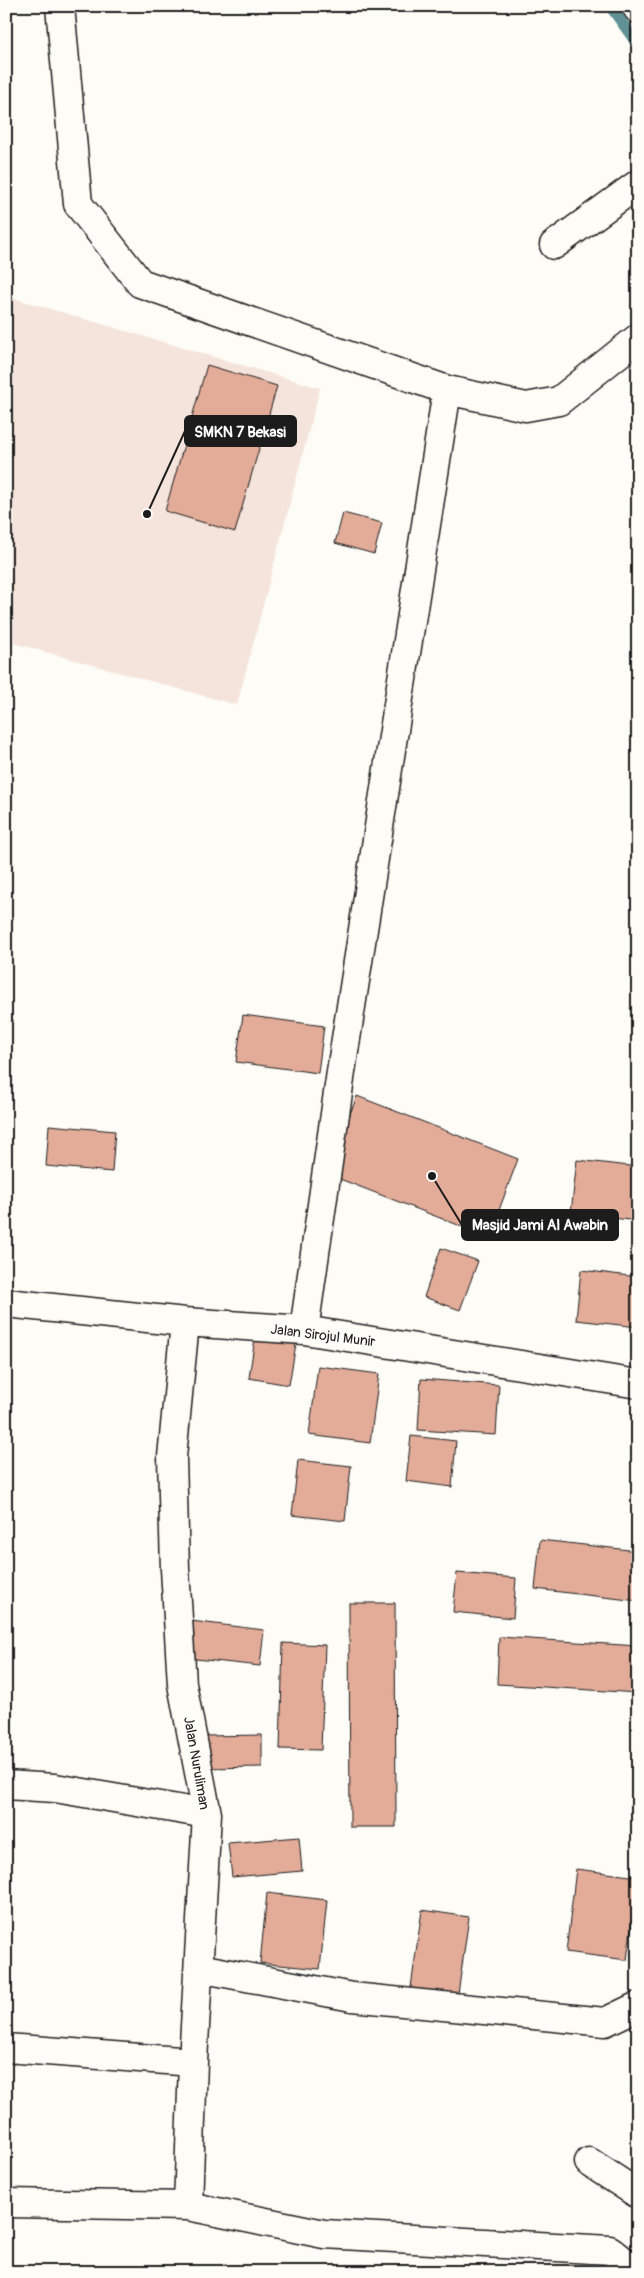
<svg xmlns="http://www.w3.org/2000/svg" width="644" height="2278" viewBox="0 0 644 2278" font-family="Pangolin,sans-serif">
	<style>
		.built { fill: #f5e4db }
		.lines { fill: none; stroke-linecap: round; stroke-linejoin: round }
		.stream { stroke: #609195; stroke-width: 11 }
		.building { fill: #e3ac99; stroke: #1c1c1c }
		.street-casing { stroke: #1c1c1c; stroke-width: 31 }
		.street { stroke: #fdfcf7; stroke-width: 28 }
		.labels { text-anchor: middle; stroke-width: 5; stroke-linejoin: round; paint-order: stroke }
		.street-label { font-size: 14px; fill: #1c1c1c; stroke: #fdfcf7 }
		.leader { fill: none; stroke: #1c1c1c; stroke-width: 2 }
		.callout-dot { fill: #1c1c1c; stroke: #fdfcf7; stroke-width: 2 }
		.callout { fill: #1c1c1c; stroke: #1c1c1c; stroke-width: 2 }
		.callout-label { font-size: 15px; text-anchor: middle; font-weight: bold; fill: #fff }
	</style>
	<rect width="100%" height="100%" fill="#fdfcf7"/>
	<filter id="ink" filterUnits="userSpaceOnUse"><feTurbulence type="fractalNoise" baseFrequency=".02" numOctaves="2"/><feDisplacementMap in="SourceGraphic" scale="10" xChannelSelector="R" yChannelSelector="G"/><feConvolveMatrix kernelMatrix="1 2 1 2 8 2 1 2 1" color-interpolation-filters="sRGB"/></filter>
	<g filter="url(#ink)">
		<path class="built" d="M 6,296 L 320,388 L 237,705 L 6,641 Z"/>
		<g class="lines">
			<path class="stream" d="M 610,6 L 638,45"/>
		</g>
		<path class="building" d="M 207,365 L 277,386 L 235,532 L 165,511 Z
			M 343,513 L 382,523 L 374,554 L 335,543 Z
			M 243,1015 L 324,1026 L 318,1073 L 236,1062 Z
			M 357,1096 L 518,1159 L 489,1237 L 327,1174 Z
			M 49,1125 L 115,1131 L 112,1172 L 46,1166 Z
			M 577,1160 L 638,1167 L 638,1221 L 571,1213 Z
			M 441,1248 L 478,1261 L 460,1310 L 424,1297 Z
			M 581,1270 L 638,1277 L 638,1327 L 576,1320 Z
			M 256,1331 L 297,1338 L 289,1385 L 249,1378 Z
			M 318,1366 L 379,1374 L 370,1443 L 309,1435 Z
			M 421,1379 L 499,1385 L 496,1435 L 418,1430 Z
			M 411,1436 L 456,1441 L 452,1487 L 406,1481 Z
			M 298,1460 L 351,1466 L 345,1521 L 292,1515 Z
			M 540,1540 L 638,1551 L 638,1601 L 535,1589 Z
			M 457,1573 L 516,1578 L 513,1618 L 453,1612 Z
			M 349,1603 L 395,1603 L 396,1827 L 350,1827 Z
			M 191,1621 L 264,1630 L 260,1666 L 187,1658 Z
			M 499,1637 L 638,1646 L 638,1693 L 497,1684 Z
			M 283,1643 L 325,1645 L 321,1750 L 280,1749 Z
			M 262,1735 L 262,1767 L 205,1768 L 205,1736 Z
			M 299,1837 L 302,1871 L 232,1877 L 228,1843 Z
			M 576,1869 L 638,1877 L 627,1960 L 566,1952 Z
			M 267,1893 L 327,1900 L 320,1969 L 260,1963 Z
			M 422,1910 L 469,1917 L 457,2001 L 410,1994 Z"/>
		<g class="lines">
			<defs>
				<path id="street" d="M 60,6 L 78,204 L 140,283 L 447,390
					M 636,6 L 638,9
					M 554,245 L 638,184
					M 6,1303 L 185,1322 L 304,1330 L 638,1384
					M 185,1322 L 172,1457 L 175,1569 L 182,1684 L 207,1814 L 193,2062 L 188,2206
					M 304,1330 L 343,1058 L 447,390 L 526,407 L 559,401 L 638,338
					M 6,1785 L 55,1788 L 207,1814
					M 199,1968 L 352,1997 L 605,2022 L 638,2006
					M 6,2048 L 193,2062
					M 589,2162 L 638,2194
					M 6,2203 L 188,2206 L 324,2234 L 610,2250 L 637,2272"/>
			</defs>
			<use href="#street" class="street-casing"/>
			<use href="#street" class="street"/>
		</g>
	</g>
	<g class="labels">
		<g class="street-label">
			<text transform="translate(323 1335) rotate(7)" y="5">Jalan Sirojul Munir</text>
			<text transform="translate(197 1763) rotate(80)" y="5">Jalan Nuruliman</text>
		</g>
	</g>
	<path class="leader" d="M147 514L185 431M432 1176L462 1225"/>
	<g class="callout-dot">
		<circle cx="147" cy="514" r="5"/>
		<circle cx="432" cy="1176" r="5"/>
	</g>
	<g class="callout">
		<rect x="185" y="416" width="111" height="30" rx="5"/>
		<rect x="462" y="1210" width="156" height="30" rx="5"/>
	</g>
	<g class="callout-label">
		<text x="240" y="437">SMKN 7 Bekasi</text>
		<text x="540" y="1230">Masjid Jami Al Awabin</text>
	</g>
	<rect width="644" height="2278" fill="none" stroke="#fdfcf7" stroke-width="25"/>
	<rect x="12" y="12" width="619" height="2253" fill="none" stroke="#1c1c1c" stroke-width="2" filter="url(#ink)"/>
</svg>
